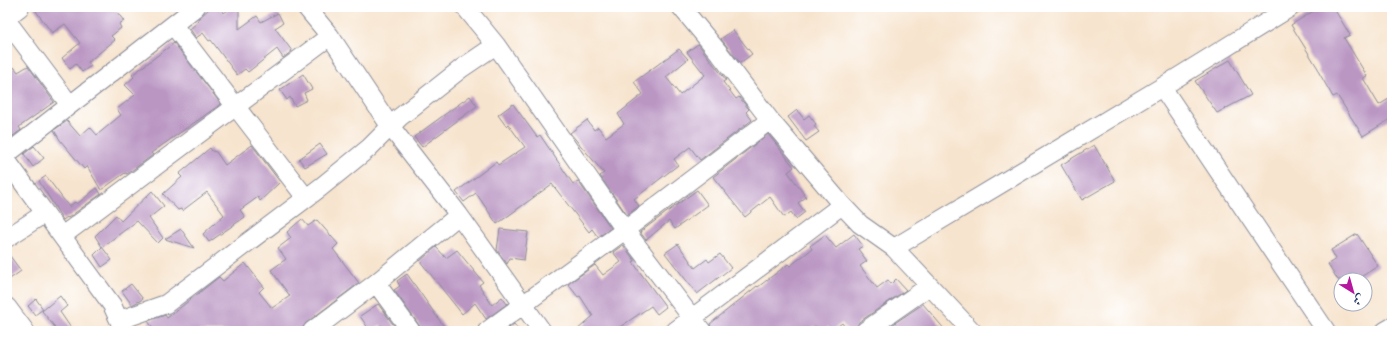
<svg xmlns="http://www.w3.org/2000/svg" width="1399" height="338" viewBox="0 0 1399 338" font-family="'Old Standard TT',Amiri,serif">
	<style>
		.building { fill: #ba96c3 }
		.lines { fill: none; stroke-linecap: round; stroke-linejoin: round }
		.minor-casing { stroke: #898a96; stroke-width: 20 }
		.minor { stroke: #fff; stroke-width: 18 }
	</style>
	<rect width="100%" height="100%" fill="#fff"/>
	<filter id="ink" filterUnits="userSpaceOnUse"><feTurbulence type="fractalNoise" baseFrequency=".025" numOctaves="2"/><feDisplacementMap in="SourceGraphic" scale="8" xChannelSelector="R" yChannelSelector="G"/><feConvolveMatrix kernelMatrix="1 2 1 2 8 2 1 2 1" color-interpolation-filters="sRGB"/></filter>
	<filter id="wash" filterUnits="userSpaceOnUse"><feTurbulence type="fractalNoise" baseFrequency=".012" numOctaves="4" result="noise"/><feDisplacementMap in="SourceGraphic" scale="16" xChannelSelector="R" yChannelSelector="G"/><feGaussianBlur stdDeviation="0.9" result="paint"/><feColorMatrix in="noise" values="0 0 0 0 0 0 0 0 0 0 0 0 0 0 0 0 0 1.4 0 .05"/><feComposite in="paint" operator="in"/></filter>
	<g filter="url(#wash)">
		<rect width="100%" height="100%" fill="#f7e4ce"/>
		<g id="blocks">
			<path class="building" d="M 33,7 L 113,7 L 124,21 L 119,24 L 121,28 L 111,36 L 115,40 L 88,62 L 91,66 L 82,72 L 76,64 L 70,69 L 62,58 L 80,43 L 65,24 L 52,33 Z
				M 211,7 L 220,7 L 224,13 L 232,7 L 236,7 L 239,11 L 239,29 L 257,16 L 261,22 L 278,13 L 283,23 L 275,28 L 292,51 L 283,58 L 277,49 L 248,72 L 245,69 L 237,75 L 211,40 L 209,41 L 203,33 L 196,38 L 190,29 L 199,21 L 198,19 Z
				M 1320,7 L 1333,7 L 1350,35 L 1344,38 L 1367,76 L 1363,78 L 1379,105 L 1392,97 L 1392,118 L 1363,136 L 1337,95 L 1333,97 L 1318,71 L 1319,70 L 1291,25 Z
				M 733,30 L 752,54 L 740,63 L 721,39 Z
				M 174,43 L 221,104 L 151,153 L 153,155 L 127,174 L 125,173 L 101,190 L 87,166 L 84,169 L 60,140 L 54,130 L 67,121 L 80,136 L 90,127 L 97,135 L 121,115 L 117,109 L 135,95 L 125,85 L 134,77 L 132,75 Z
				M 698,44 L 726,80 L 723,82 L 736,99 L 739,97 L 749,109 L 746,112 L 752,120 L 700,160 L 690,147 L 674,159 L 678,165 L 634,199 L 639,206 L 627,215 L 600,176 L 604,173 L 570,133 L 587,120 L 594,130 L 598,127 L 606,137 L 624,124 L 618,114 L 643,94 L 634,82 L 679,49 L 688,59 L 666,77 L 680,95 L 705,75 L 687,52 Z
				M 1230,60 L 1251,95 L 1217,113 L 1195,81 Z
				M 28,66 L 54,102 L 19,127 L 21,130 L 13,136 L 10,133 L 7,135 L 7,75 L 14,67 L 18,72 Z
				M 303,74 L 312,89 L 304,93 L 307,100 L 295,106 L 290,97 L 287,100 L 280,90 Z
				M 470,96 L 477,106 L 422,147 L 414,137 Z
				M 513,104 L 537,137 L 540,135 L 573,184 L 578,181 L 611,228 L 598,237 L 592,229 L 589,232 L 552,184 L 497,224 L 476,193 L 464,202 L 456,192 L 496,162 L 498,165 L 525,147 L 508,124 L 506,126 L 498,115 Z
				M 797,110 L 804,119 L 809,115 L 816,124 L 814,126 L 819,132 L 806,141 L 788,117 Z
				M 768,134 L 794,167 L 788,172 L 806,197 L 798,203 L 805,212 L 796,219 L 791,212 L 784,217 L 770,197 L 745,217 L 713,177 Z
				M 320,144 L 327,154 L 305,167 L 299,159 Z
				M 252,145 L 280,182 L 260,201 L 258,197 L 240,210 L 245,217 L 209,242 L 203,234 L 224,215 L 207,192 L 182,211 L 181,209 L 178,210 L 163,194 L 182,177 L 179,174 L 210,148 L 212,151 L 216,152 L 225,165 Z
				M 1094,145 L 1115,181 L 1082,200 L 1061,165 Z
				M 34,146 L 44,158 L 33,167 L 24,154 Z
				M 46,176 L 69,207 L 75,202 L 77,204 L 97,188 L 101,194 L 68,218 L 67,217 L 63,220 L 39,181 Z
				M 697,190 L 708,205 L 675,229 L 669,221 L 646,240 L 640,232 Z
				M 152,191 L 164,206 L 149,218 L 163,238 L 158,243 L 137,221 L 102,247 L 95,236 L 116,215 L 121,221 Z
				M 302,219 L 308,226 L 317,220 L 338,244 L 333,249 L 359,283 L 306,323 L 301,331 L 155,331 L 148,321 L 165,315 L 167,318 L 219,277 L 223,281 L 245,263 L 264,287 L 259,292 L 272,308 L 290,296 L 271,270 L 286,259 L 278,248 L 291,238 L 287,232 Z
				M 181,229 L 194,248 L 165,239 Z
				M 500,229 L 528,232 L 524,260 L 510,258 L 507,264 L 497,250 Z
				M 854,234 L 863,246 L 858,249 L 867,261 L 860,266 L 877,288 L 888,280 L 891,284 L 896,279 L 906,290 L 859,322 L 855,331 L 848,331 L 842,323 L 831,331 L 828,327 L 822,331 L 819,331 L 815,326 L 808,331 L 712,331 L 710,324 L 757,286 L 758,287 L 788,264 L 790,266 L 812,249 L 810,246 L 825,235 L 836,248 Z
				M 1357,234 L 1378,266 L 1356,280 L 1338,280 L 1328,264 L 1336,259 L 1331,250 Z
				M 678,244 L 695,268 L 707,259 L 709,262 L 720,254 L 731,268 L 697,294 L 665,253 Z
				M 623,245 L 635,261 L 633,262 L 639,271 L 666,307 L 657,314 L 651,306 L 614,331 L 576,331 L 593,316 L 580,296 L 578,297 L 568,284 L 595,265 L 603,275 L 621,262 L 613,252 Z
				M 102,247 L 112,260 L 102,267 L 94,255 Z
				M 436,247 L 446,258 L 457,250 L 483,282 L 479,285 L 492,305 L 502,297 L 507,304 L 486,319 L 475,303 L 462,314 L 420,261 Z
				M 7,252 L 21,271 L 7,281 Z
				M 407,274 L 447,331 L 421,331 L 419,325 L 394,290 L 400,286 L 397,281 Z
				M 131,284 L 143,299 L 132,305 L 122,291 Z
				M 60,296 L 67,306 L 60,312 L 73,331 L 58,331 L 42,311 Z
				M 36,299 L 43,309 L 35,315 L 28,306 Z
				M 378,304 L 398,331 L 386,331 L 381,325 L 370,331 L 360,316 Z
				M 923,304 L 946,331 L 883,331 Z
				M 514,324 L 520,331 L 505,331 Z"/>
		</g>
	</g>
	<g filter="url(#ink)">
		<use href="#blocks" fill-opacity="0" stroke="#898a96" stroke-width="1"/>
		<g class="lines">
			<defs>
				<path id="minor" d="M 306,7 L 330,36 L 390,126 L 459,215 L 542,331
					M 681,7 L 720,54 L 770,120 L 842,205 L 860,224 L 894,248 L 972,331
					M 7,17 L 20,7
					M 7,21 L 70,105
					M 173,25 L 306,198
					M 496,45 L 625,230 L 702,331
					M 1162,87 L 1326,331
					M 7,154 L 196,7
					M 7,161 L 112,305 L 124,331
					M 62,236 L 330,36
					M 7,238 L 45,213
					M 894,248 L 1162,87 L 1291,7
					M 376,283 L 411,331
					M 7,307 L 25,331
					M 120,320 L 166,304 L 321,187 L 369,148 L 400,117 L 462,68 L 496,45 L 465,7
					M 312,331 L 376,283 L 459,215
					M 487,331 L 625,230 L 770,120
					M 675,331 L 842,205
					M 865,331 L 928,287
					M 1385,331 L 1392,327"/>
			</defs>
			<use href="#minor" class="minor-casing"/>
			<use href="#minor" class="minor"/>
		</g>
	</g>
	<rect width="1399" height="338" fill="none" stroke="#fff" stroke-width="24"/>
	<g transform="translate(1353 292) rotate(143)"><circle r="19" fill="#ffffff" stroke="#a4acbf"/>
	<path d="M0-3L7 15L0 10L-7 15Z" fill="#b5179e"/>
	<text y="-6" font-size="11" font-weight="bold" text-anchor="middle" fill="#1b2f5e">ش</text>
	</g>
</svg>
